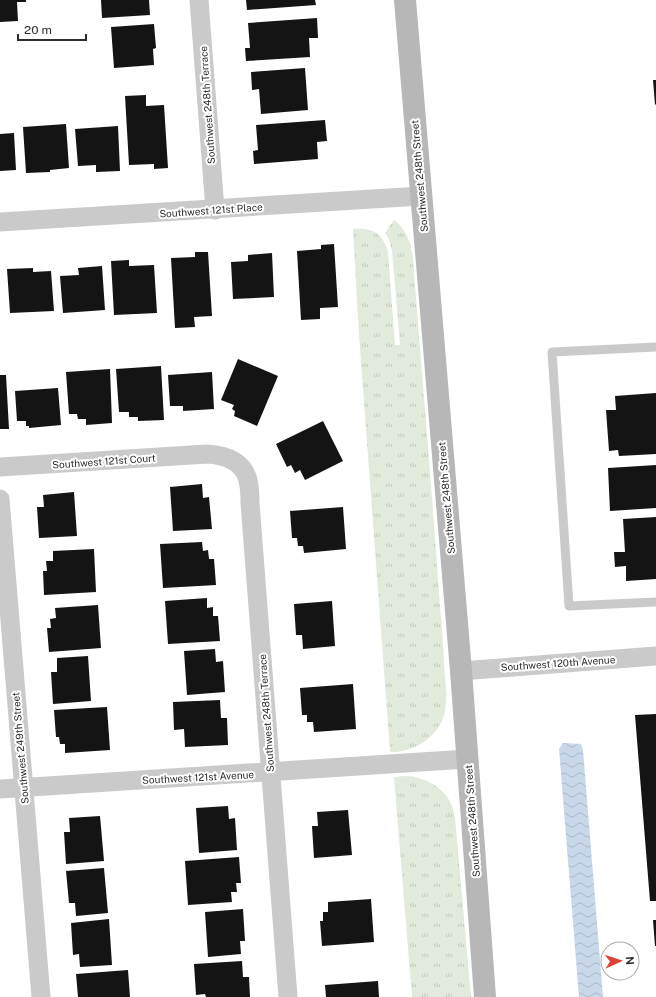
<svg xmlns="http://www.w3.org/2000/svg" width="656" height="997" viewBox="0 0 656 997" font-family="'Public Sans',sans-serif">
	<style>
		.grass { fill: url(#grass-tufts) }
		.water { fill: url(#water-waves) }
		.building { fill: #141414 }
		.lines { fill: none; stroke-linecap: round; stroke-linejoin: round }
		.lane { stroke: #cacaca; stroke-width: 9 }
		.street { stroke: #cacaca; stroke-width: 19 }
		.secondary { stroke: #b7b7b7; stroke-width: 22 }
		.labels { text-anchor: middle; stroke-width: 4; stroke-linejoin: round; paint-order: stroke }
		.street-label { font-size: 10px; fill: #2d2d2d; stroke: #fff }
	</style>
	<defs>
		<pattern id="grass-tufts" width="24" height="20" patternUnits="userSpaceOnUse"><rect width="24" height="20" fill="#e1eadb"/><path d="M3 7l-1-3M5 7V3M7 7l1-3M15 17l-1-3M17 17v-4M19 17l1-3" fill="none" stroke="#c1c9bc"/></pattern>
		<pattern id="water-waves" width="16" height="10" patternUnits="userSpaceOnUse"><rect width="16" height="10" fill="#c8d8ea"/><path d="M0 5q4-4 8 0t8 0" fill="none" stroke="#acbac9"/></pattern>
	</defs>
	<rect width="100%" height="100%" fill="#fff"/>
	<path class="grass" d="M 394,220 C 408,231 411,244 413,260 C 422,376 432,491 440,607 C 442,626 443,645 444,664 C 445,681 449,701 443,718 C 435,739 412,753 390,752 L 389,737 L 359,335 L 353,229 C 372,227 383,233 388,252 L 395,345 L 400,345 L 392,251 L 389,239 L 385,233 Z
		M 409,776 C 425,778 441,786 449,800 C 452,805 454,812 455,818 L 471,997 L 412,997 L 394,777 Z"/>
	<path class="water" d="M 563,743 L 581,744 L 583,750 L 603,997 L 579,997 L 559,749 Z"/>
	<path class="building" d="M 0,0 L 26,0 L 26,2 L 17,2 L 18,21 L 0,22 Z
		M 101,0 L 149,0 L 150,15 L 102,18 Z
		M 246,0 L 315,0 L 316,5 L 247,10 Z
		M 317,18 L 318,38 L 309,38 L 310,57 L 246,61 L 245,48 L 250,48 L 248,23 Z
		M 154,24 L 156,48 L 153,49 L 154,65 L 114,68 L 111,27 Z
		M 305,68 L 308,110 L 261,114 L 259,89 L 252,90 L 251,72 Z
		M 653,80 L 656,80 L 656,104 L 655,105 Z
		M 146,95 L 146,106 L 164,105 L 168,168 L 154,169 L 154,164 L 129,165 L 125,96 Z
		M 325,120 L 327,141 L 317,142 L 318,159 L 254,164 L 253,151 L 258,150 L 256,125 Z
		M 66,124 L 69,168 L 50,170 L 50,172 L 26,173 L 23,127 Z
		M 118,126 L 120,171 L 96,172 L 96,165 L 78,166 L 75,129 Z
		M 14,133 L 16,170 L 0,171 L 0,134 Z
		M 334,244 L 338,307 L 320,308 L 320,319 L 301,320 L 297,251 L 321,249 L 321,245 Z
		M 195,252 L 208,252 L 212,316 L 194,317 L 195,327 L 175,328 L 171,258 L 195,257 Z
		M 272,253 L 274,297 L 233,299 L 231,262 L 248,261 L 248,255 Z
		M 129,260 L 129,266 L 154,265 L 157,313 L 114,315 L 111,261 Z
		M 102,266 L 105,310 L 63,313 L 60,276 L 79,275 L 78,268 Z
		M 33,268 L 33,272 L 51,271 L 54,311 L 10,313 L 7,269 Z
		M 238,359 L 278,376 L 257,426 L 234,416 L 235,411 L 232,409 L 234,405 L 221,400 Z
		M 161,366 L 164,420 L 138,421 L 138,417 L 129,417 L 129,412 L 119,412 L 116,369 Z
		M 110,369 L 112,423 L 86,425 L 86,419 L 78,419 L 77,414 L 69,414 L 66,372 Z
		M 212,372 L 214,409 L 183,411 L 183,406 L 170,406 L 168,375 Z
		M 0,375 L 6,375 L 9,429 L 0,429 Z
		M 58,388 L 61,425 L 29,428 L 29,426 L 26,426 L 26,421 L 17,421 L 15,391 Z
		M 656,393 L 656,454 L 619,456 L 618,450 L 609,451 L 606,410 L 616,410 L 615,396 Z
		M 323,421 L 343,461 L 305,480 L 300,470 L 295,473 L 291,465 L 287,467 L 276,444 Z
		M 656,465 L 656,508 L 610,511 L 608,468 Z
		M 202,484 L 203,498 L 209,497 L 212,529 L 173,531 L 170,487 Z
		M 74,492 L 77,536 L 39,538 L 37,507 L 44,507 L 43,495 Z
		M 343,507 L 346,549 L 304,553 L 303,546 L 298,546 L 297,538 L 292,538 L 290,511 Z
		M 656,517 L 656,579 L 626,581 L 626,566 L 615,567 L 614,552 L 625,552 L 623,519 Z
		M 202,542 L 203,551 L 208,550 L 209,559 L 214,559 L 216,585 L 163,588 L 160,544 Z
		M 94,549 L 96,592 L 44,595 L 43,571 L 47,571 L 46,561 L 53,561 L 53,551 Z
		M 207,598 L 207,608 L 213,607 L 213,616 L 218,616 L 220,641 L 168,644 L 165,601 Z
		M 332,601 L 335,646 L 303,649 L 302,635 L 296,635 L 294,604 Z
		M 98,605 L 101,648 L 49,652 L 47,628 L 51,628 L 50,619 L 56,618 L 55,608 Z
		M 215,649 L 216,662 L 223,661 L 225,692 L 187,695 L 184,651 Z
		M 88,656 L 91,701 L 53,704 L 51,672 L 57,672 L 57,658 Z
		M 353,684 L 356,729 L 314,732 L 313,722 L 307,722 L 307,715 L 302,715 L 300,688 Z
		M 220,700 L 221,718 L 227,718 L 228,745 L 185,747 L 184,729 L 174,730 L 173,702 Z
		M 107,707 L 110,750 L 65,753 L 65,744 L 60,744 L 59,737 L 56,737 L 54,710 Z
		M 656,714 L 656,901 L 650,901 L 635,715 Z
		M 228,806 L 229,819 L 235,818 L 237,850 L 199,853 L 196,808 Z
		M 348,810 L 352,855 L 314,858 L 312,826 L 318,826 L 317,812 Z
		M 100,816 L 104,861 L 66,864 L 64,832 L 70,832 L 69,818 Z
		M 239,857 L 241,883 L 236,883 L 237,892 L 231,892 L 232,902 L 188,905 L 185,861 Z
		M 104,868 L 108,913 L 76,916 L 75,903 L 69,903 L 66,871 Z
		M 371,899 L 374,942 L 322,946 L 320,921 L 323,921 L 323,912 L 328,912 L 328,902 Z
		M 243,909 L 245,941 L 240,941 L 241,954 L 208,957 L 205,912 Z
		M 109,919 L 112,965 L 80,967 L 79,954 L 73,955 L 71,923 Z
		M 653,920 L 656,920 L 656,946 L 655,946 Z
		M 242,961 L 243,977 L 249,977 L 250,997 L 206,997 L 205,994 L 196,995 L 194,964 Z
		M 128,970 L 130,997 L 78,997 L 76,974 Z
		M 378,981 L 379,997 L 326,997 L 325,985 Z"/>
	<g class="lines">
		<path class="lane" d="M 656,347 L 552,352 L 569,606 L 656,602"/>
		<path class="street" d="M 199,0 L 215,210
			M 0,222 L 421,196
			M 0,467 L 207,454 C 223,455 241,460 247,477 C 250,485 250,494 250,503 L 288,997
			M 0,499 L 41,997
			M 461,671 L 656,656
			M 0,789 L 467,759"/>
		<path class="secondary" d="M 405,0 L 461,671 L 485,997"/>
	</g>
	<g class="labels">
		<g class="street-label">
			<text transform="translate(207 105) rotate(-94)" y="4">Southwest 248th Terrace</text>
			<text transform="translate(419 176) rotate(-95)" y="4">Southwest 248th Street</text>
			<text transform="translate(211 210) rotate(-4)" y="4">Southwest 121st Place</text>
			<text transform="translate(104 461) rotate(-4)" y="4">Southwest 121st Court</text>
			<text transform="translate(446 498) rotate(-95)" y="4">Southwest 248th Street</text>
			<text transform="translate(558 663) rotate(-4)" y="4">Southwest 120th Avenue</text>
			<text transform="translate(266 713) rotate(-94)" y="4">Southwest 248th Terrace</text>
			<text transform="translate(20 748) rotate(-95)" y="4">Southwest 249th Street</text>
			<text transform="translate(198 777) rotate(-3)" y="4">Southwest 121st Avenue</text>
			<text transform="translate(472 821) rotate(-94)" y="4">Southwest 248th Street</text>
		</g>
	</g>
	<g transform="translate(620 961) rotate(87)"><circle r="19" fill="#ffffff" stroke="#ababab"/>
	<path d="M0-3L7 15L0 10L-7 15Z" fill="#de4135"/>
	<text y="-6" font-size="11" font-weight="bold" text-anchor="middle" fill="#2d2d2d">N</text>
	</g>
	<path d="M18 34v6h68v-6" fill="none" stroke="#2d2d2d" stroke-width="2"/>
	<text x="24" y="34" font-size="12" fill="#2d2d2d" stroke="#ffffff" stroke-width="3" paint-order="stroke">20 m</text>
</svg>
